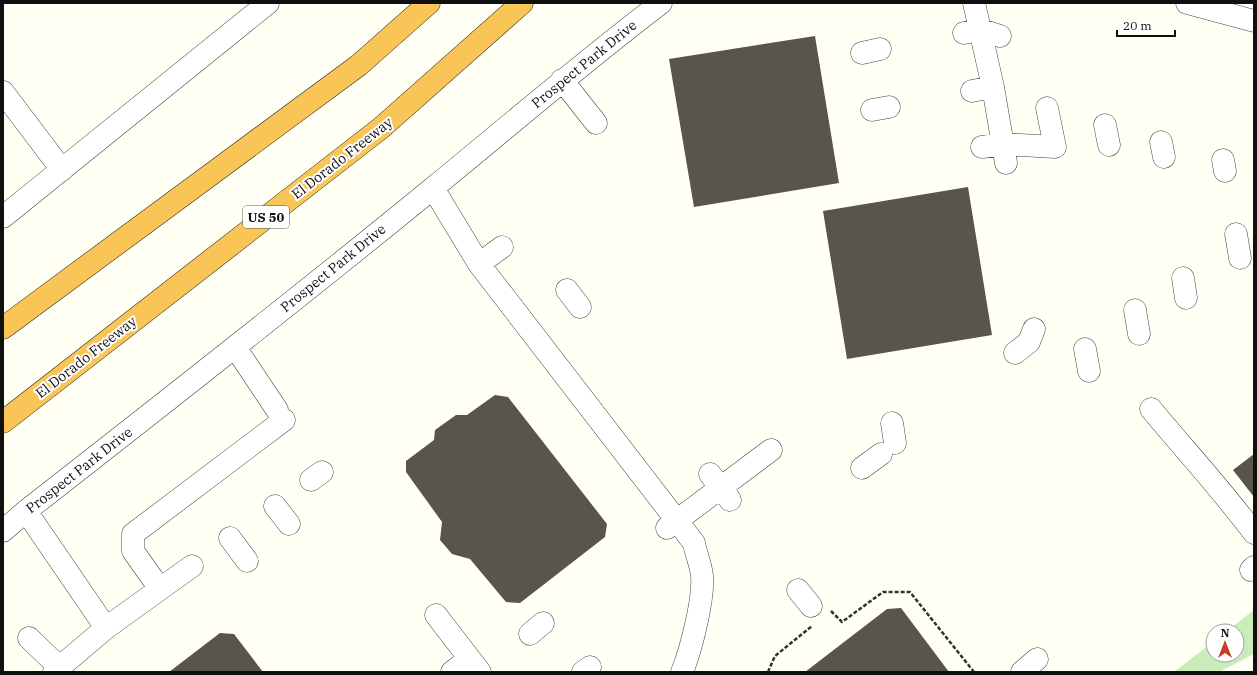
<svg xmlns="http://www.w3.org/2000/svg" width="1257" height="675" viewBox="0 0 1257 675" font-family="'IBM Plex Serif',serif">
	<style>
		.green { fill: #c9ecba }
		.building { fill: #59544c }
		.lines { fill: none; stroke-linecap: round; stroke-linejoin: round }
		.minor-casing { stroke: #434343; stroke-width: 23 }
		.highway-casing { stroke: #212121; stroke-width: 23 }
		.path { stroke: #323232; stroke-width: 2.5; stroke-dasharray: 4 2; stroke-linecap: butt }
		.minor { stroke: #fff; stroke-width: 22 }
		.highway { stroke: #f9c557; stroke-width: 22 }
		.labels { text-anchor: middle; stroke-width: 4; stroke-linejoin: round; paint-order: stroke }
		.shield { fill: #fff; stroke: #585858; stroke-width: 1 }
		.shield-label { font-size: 13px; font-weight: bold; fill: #101010 }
		.street-label { font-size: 14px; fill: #101010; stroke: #fff }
	</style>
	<rect width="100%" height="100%" fill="#fffff3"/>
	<path class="green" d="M 1254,610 L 1254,654 L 1219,672 L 1174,672 L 1213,642 L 1213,655 L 1237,655 L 1237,631 L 1227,631 Z"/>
	<path class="building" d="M 815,36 L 839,183 L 694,207 L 669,59 Z
		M 968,187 L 992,335 L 847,359 L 823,211 Z
		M 495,395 L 508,397 L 607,524 L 605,537 L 520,603 L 506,602 L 470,559 L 452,554 L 440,540 L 442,522 L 406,472 L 406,461 L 434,440 L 435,430 L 456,415 L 467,415 Z
		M 1254,454 L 1254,497 L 1233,470 Z
		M 901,608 L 949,672 L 805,672 L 887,609 Z
		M 220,633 L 234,634 L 263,672 L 169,672 Z"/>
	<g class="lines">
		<defs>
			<path id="minor" d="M 974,3 L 993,87 L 1006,163
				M 1187,3 L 1254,21
				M 964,33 L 981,30 L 1000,36
				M 862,53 L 880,49
				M 562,80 L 596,123
				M 972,91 L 993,87
				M 3,92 L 62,170
				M 872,110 L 889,107
				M 1105,125 L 1109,145
				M 1161,142 L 1164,157
				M 982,147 L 1003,144 L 1055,147 L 1047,108
				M 1223,160 L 1225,171
				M 433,188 L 479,264 L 694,543 C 696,554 701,565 702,576 C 704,599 691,650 682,672
				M 3,217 L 268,3
				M 1236,234 L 1240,258
				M 479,264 L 502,247
				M 1183,278 L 1186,298
				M 567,290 L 580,307
				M 1135,310 L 1139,334
				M 235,347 L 277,410
				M 1085,349 L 1089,371
				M 1015,353 L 1029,342 L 1034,329
				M 1151,409 C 1185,450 1222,490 1254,533
				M 892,423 L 895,443
				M 862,468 L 881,454
				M 710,474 L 730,500
				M 311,480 L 322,472
				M 275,506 L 289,524
				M 26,511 L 106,628
				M 667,528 L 771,450
				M 3,531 L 26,511 C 163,404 299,298 433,188 C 509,126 583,62 661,3
				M 230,538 L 247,561
				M 1251,570 L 1254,567
				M 160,589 L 133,551 L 133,534 L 284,420
				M 798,590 L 811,606
				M 436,615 L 480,672
				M 530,634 L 543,623
				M 29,638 L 59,667
				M 54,672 L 106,628 L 192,566
				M 452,672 L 469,659
				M 583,672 L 590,667
				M 1022,672 L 1037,659"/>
			<path id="highway" d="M 3,328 L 359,65 L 429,3
				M 3,422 L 381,128 L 522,3"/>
		</defs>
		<use href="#minor" class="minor-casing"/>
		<use href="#highway" class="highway-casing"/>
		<path class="path" d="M 831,611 L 842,622 L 883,592 L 910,592 L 974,672
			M 768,672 L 775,656 L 812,626"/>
		<use href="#minor" class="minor"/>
		<use href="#highway" class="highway"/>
	</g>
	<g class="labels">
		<rect class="shield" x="243" y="206" width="46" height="22" rx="3"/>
		<g class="shield-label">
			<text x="266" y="222">US 50</text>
		</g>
		<g class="street-label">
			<text transform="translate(584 64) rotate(-39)" y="5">Prospect Park Drive</text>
			<text transform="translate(342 158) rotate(-38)" y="5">El Dorado Freeway</text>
			<text transform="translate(333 268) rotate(-39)" y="5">Prospect Park Drive</text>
			<text transform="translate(86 357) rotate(-38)" y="5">El Dorado Freeway</text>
			<text transform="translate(79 470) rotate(-38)" y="5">Prospect Park Drive</text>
		</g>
	</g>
	<rect width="1257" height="675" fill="none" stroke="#101010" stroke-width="8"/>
	<g transform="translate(1225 643)"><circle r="19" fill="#ffffff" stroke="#9f9f9f"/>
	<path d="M0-3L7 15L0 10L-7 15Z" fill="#c63f22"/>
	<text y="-6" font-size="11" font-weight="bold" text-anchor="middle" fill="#101010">N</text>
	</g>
	<path d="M1117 30v6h58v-6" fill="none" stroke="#101010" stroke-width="2"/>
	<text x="1123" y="30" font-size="12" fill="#101010" stroke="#ffffff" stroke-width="3" paint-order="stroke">20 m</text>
</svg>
